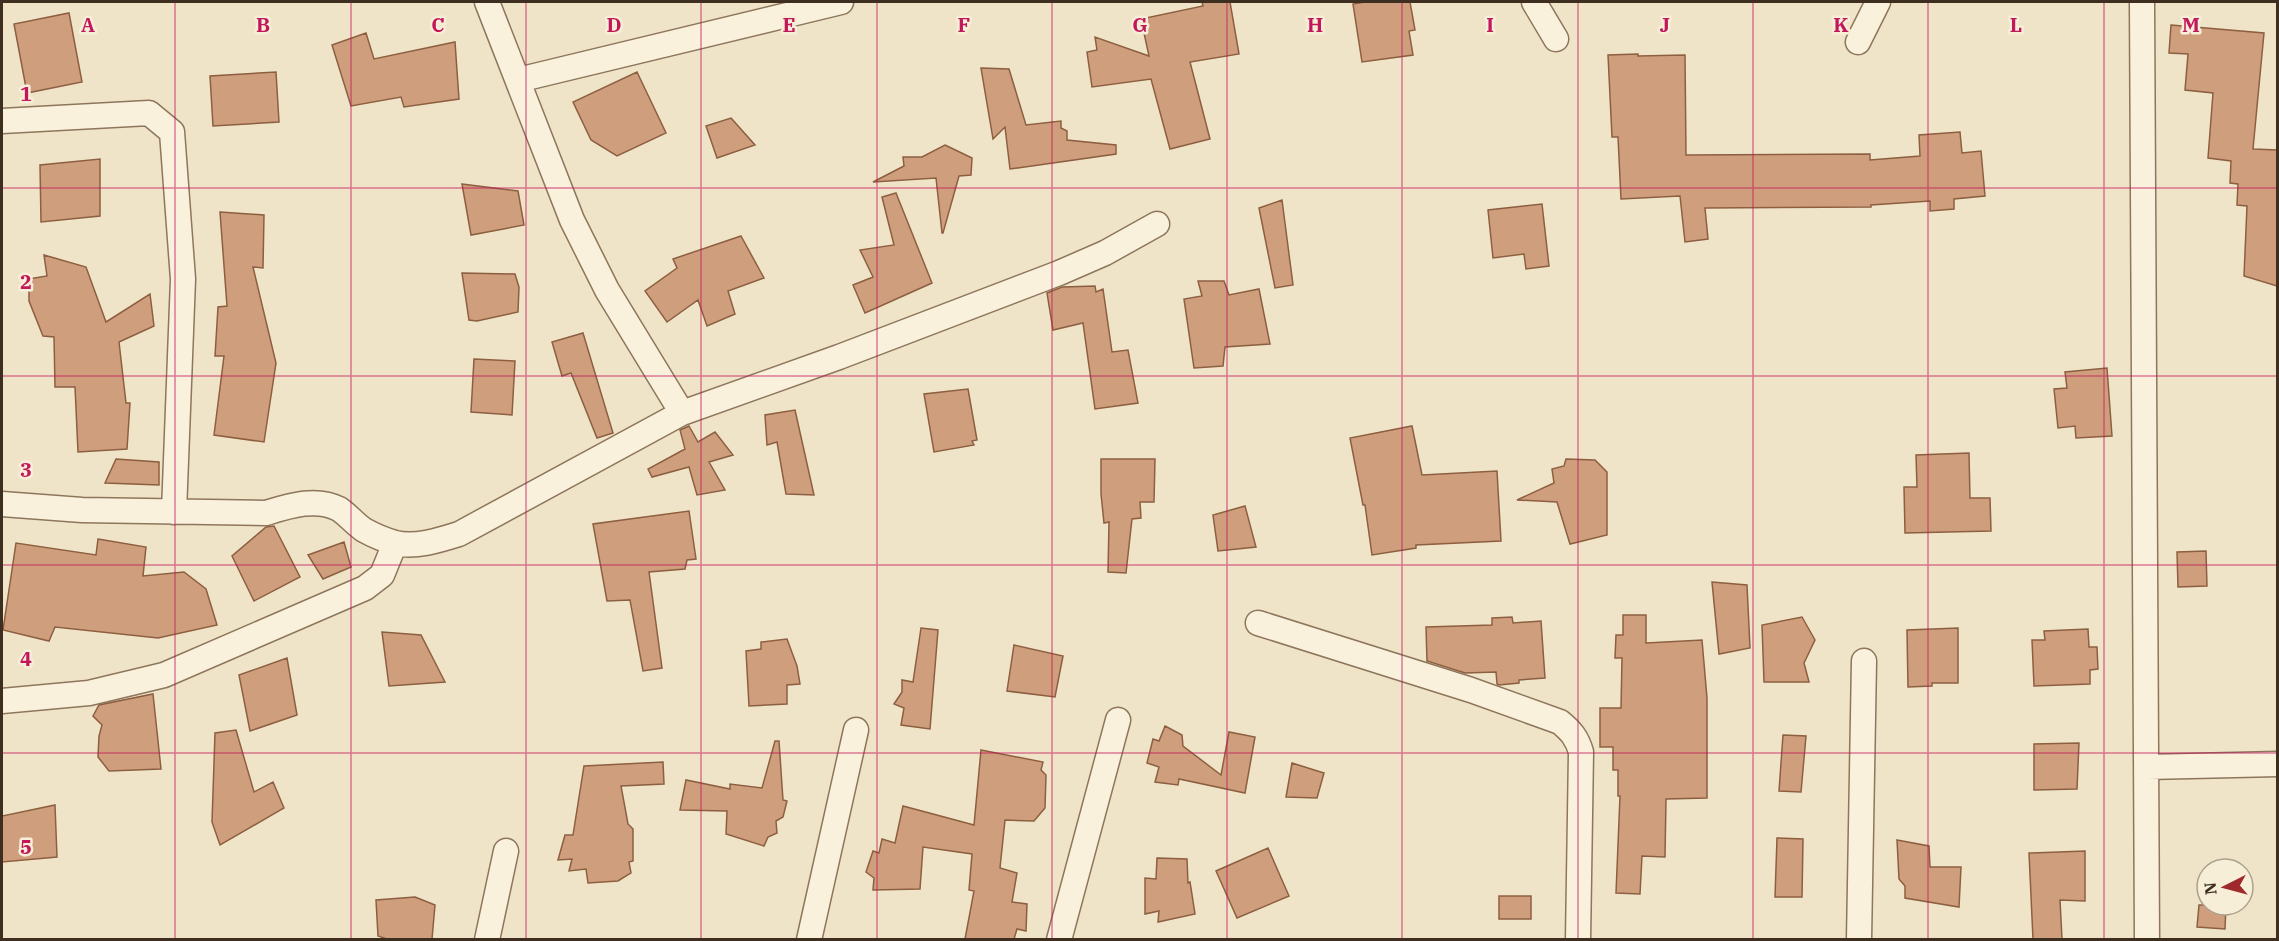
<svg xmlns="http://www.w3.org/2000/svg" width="2279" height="941" viewBox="0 0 2279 941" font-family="'IBM Plex Serif',serif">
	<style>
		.building { fill: #cf9f7d; stroke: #8d5f41; stroke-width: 1.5 }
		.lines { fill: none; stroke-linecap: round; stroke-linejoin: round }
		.street-casing { stroke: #8d765c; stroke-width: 27 }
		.street { stroke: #faf1dc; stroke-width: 24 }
		.grid { fill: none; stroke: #c2185b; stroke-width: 1.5; stroke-opacity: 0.55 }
		.grid-label { font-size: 20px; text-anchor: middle; font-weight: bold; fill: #c2185b; stroke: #f7eed8; stroke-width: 5; stroke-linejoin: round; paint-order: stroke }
	</style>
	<rect width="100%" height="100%" fill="#f0e4c8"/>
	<path class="building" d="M 1202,2 L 1230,2 L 1239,54 L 1190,62 L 1210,139 L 1170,149 L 1151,79 L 1092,87 L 1087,52 L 1097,50 L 1095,37 L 1149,56 L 1141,19 L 1203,6 Z
		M 1365,2 L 1410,2 L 1415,30 L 1409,31 L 1413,55 L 1362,62 L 1353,4 Z
		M 69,13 L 82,82 L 27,93 L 14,24 Z
		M 2171,25 L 2264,33 L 2253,149 L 2277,150 L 2277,286 L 2244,276 L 2247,206 L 2237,205 L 2238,184 L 2230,183 L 2231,161 L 2208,158 L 2213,93 L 2185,90 L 2188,54 L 2169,53 Z
		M 366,33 L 374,59 L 455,42 L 459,99 L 404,107 L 401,97 L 351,106 L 332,45 Z
		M 1638,54 L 1638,56 L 1685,55 L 1686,155 L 1870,154 L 1870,160 L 1920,156 L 1919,135 L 1960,132 L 1962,153 L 1981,151 L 1985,196 L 1954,199 L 1954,209 L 1930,211 L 1930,201 L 1871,205 L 1871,207 L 1705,208 L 1708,239 L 1685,242 L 1680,196 L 1621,199 L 1618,137 L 1612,137 L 1608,55 Z
		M 981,68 L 1009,69 L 1026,125 L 1061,121 L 1061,128 L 1067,131 L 1067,140 L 1116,145 L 1116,154 L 1010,169 L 1005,127 L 993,139 Z
		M 276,72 L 279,122 L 213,126 L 210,76 Z
		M 637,72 L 666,133 L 617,156 L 591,140 L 573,102 Z
		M 731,118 L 755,145 L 717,158 L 706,126 Z
		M 945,145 L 972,158 L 971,175 L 959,176 L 943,233 L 942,233 L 936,178 L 873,182 L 904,166 L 903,157 L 922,157 Z
		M 100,159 L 100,216 L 41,222 L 40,165 Z
		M 462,184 L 518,191 L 524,225 L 471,235 Z
		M 896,193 L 932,283 L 865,313 L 853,285 L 873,277 L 860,250 L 894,245 L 882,197 Z
		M 1282,200 L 1293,285 L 1275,288 L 1259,208 Z
		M 1542,204 L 1549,266 L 1526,269 L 1524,254 L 1493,258 L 1488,210 Z
		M 220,212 L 264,215 L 263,268 L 253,267 L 276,363 L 264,442 L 214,435 L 224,356 L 215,356 L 218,307 L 227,306 Z
		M 741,236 L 764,278 L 728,291 L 735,314 L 707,326 L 698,300 L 667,322 L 645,291 L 677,268 L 673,259 Z
		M 44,255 L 86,267 L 106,322 L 150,294 L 154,326 L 119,342 L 126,403 L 130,403 L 127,449 L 78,452 L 75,387 L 55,387 L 54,337 L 43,336 L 29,301 L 29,279 L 47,276 Z
		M 462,273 L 515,274 L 519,287 L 518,312 L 477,321 L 469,320 Z
		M 1198,281 L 1224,281 L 1229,295 L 1259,289 L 1270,344 L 1225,347 L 1223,366 L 1194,368 L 1184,299 L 1202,296 Z
		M 1095,286 L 1096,292 L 1103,289 L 1112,352 L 1128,350 L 1138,403 L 1095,409 L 1083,323 L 1053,330 L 1047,293 L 1062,287 Z
		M 583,333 L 613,433 L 597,438 L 571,373 L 562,376 L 552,342 Z
		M 474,359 L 515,361 L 512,415 L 471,412 Z
		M 2107,368 L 2112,436 L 2076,438 L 2075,426 L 2058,428 L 2054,389 L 2067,388 L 2065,372 Z
		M 968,389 L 977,440 L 972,441 L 974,445 L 934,452 L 924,394 Z
		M 795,410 L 814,495 L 786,494 L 777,442 L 767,445 L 765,415 Z
		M 689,426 L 698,442 L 715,432 L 733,455 L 709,462 L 725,490 L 697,495 L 689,467 L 652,477 L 648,469 L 685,449 L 680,430 Z
		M 1412,426 L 1422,475 L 1497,471 L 1501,541 L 1416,545 L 1416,548 L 1372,555 L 1365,505 L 1363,505 L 1350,438 Z
		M 1969,453 L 1970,498 L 1990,498 L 1991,531 L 1905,533 L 1904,487 L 1917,487 L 1916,455 Z
		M 116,459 L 159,462 L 159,485 L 105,483 Z
		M 1101,459 L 1155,459 L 1154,502 L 1140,502 L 1141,518 L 1132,519 L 1126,573 L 1108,572 L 1109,522 L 1104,523 L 1101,494 Z
		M 1566,459 L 1595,460 L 1607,472 L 1607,535 L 1570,544 L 1557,502 L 1517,500 L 1554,483 L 1552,469 L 1564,466 Z
		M 1245,506 L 1256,547 L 1218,551 L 1213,515 Z
		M 689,511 L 696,559 L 687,560 L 685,569 L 649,572 L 662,668 L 643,671 L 630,600 L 607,601 L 593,524 Z
		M 274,526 L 300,577 L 254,601 L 232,556 L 266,527 Z
		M 98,539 L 146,547 L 143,576 L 184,572 L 206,589 L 217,625 L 158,638 L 55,627 L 49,641 L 3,630 L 16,543 L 96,555 Z
		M 344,542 L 351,567 L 323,579 L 308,555 Z
		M 2206,551 L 2207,586 L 2178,587 L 2177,552 Z
		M 1712,582 L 1747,585 L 1750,648 L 1719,654 Z
		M 1623,615 L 1646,615 L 1646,643 L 1702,640 L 1707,698 L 1707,798 L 1666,799 L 1665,857 L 1642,856 L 1640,894 L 1616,893 L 1620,796 L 1618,796 L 1618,770 L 1613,770 L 1613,747 L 1600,747 L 1600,708 L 1621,708 L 1622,658 L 1615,658 L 1616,635 L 1623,635 Z
		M 1512,617 L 1513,623 L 1541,621 L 1545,678 L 1519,680 L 1519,683 L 1499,685 L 1497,684 L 1496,672 L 1465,673 L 1427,661 L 1426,627 L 1492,625 L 1492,618 Z
		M 1802,617 L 1815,640 L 1804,663 L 1809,682 L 1764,682 L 1762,625 Z
		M 921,628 L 938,630 L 930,729 L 901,725 L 904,708 L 894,704 L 902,692 L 902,680 L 913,682 Z
		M 1958,628 L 1958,683 L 1932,683 L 1932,686 L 1908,687 L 1907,630 Z
		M 2088,629 L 2089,647 L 2097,647 L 2098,669 L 2090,670 L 2090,684 L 2034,686 L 2032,640 L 2045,640 L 2044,631 Z
		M 382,632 L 421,635 L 445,682 L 389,686 Z
		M 787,639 L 797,666 L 800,684 L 787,685 L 787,704 L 749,706 L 746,651 L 761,649 L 761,642 Z
		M 1014,645 L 1063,656 L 1055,697 L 1007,691 Z
		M 287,658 L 297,715 L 250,731 L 239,675 Z
		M 153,694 L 161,769 L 109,771 L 98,757 L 99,736 L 102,725 L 93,716 L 99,705 Z
		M 1165,726 L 1182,735 L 1183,746 L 1221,775 L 1229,732 L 1255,737 L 1245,793 L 1179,779 L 1178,785 L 1155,782 L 1159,767 L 1147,763 L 1153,739 L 1159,741 Z
		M 236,730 L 254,792 L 273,782 L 284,808 L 220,845 L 212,822 L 215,733 Z
		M 1783,735 L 1806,736 L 1801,792 L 1779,791 Z
		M 775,741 L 779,741 L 783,800 L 787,801 L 783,817 L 776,821 L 777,833 L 768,837 L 764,846 L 726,834 L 727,811 L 680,810 L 686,780 L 730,789 L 730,784 L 762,788 Z
		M 2079,743 L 2077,789 L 2034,790 L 2034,744 Z
		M 981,750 L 1043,762 L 1041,770 L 1046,775 L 1045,808 L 1034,821 L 1005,820 L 1000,868 L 1017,873 L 1012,902 L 1027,904 L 1026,931 L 1017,929 L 1014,939 L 965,939 L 974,891 L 969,890 L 972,854 L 923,847 L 920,889 L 873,890 L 874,878 L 866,872 L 873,851 L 879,853 L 882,839 L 895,843 L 903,806 L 974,825 Z
		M 663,762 L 664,784 L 621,786 L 628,824 L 633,829 L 633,861 L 629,862 L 631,873 L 618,881 L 588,883 L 586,869 L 569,871 L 572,859 L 558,860 L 565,835 L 573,835 L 584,766 Z
		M 1292,763 L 1324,773 L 1317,798 L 1286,797 Z
		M 55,805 L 57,857 L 2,862 L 2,816 Z
		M 1777,838 L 1803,839 L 1802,897 L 1775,897 Z
		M 1897,840 L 1929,846 L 1930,867 L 1961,867 L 1959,907 L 1905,898 L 1905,886 L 1899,879 Z
		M 1268,848 L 1289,896 L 1237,918 L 1216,871 Z
		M 2085,851 L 2085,901 L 2060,900 L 2062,939 L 2033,939 L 2029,853 Z
		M 1157,858 L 1187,859 L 1188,883 L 1190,882 L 1195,914 L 1158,922 L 1159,911 L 1145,914 L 1145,878 L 1156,879 Z
		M 1499,896 L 1531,896 L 1531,919 L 1499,919 Z
		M 415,897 L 435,905 L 432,939 L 387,939 L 378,936 L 376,900 Z
		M 2199,905 L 2226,905 L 2225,929 L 2197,927 Z"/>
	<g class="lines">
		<defs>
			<path id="street" d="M 487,2 L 572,220 L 607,290 L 682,413
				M 1534,2 L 1556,39
				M 2142,2 L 2147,940
				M 1858,42 L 1878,2
				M 518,80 L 841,2
				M 2,121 L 149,113 L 172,132 L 183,279 L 174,512
				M 2,504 L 82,510 L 266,513 C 289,506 316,497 339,509 C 348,515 355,524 364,530 C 373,535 385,540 395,543 C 415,548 440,540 459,534 L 682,413 L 839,357 L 1059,273 L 1105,253 L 1157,224
				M 1258,623 L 1471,690 L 1560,722 C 1571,731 1577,738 1581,752 L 1578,940
				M 2,701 L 89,693 L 164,675 L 365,588 L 382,575 L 395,543
				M 2147,767 L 2278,764
				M 487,940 L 506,851
				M 809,940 L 856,730
				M 1059,940 L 1118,720
				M 1859,940 L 1864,661"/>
		</defs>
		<use href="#street" class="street-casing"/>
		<use href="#street" class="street"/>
	</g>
	<path class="grid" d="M 175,2 L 175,940M 351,2 L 351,940M 526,2 L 526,940M 701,2 L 701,940M 877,2 L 877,940M 1052,2 L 1052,940M 1227,2 L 1227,940M 1402,2 L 1402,940M 1578,2 L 1578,940M 1753,2 L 1753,940M 1928,2 L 1928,940M 2104,2 L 2104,940M 2,188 L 2278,188M 2,376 L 2278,376M 2,565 L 2278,565M 2,753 L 2278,753"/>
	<g class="grid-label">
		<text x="88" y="32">A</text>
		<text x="263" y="32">B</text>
		<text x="438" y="32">C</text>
		<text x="614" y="32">D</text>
		<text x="789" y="32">E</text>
		<text x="964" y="32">F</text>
		<text x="1140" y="32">G</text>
		<text x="1315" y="32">H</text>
		<text x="1490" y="32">I</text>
		<text x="1665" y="32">J</text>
		<text x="1841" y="32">K</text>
		<text x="2016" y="32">L</text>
		<text x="2191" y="32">M</text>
		<text x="26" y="101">1</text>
		<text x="26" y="289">2</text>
		<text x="26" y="477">3</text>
		<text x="26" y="666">4</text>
		<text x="26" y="854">5</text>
	</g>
	<rect width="2279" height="941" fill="none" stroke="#3d2e20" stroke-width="6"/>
	<g transform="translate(2225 887) rotate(264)"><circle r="28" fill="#f7eed8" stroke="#ada18e" stroke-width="1.5"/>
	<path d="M0-4.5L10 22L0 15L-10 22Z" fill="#9e2a2b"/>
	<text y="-9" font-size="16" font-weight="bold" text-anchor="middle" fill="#3d2e20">N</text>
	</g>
</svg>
